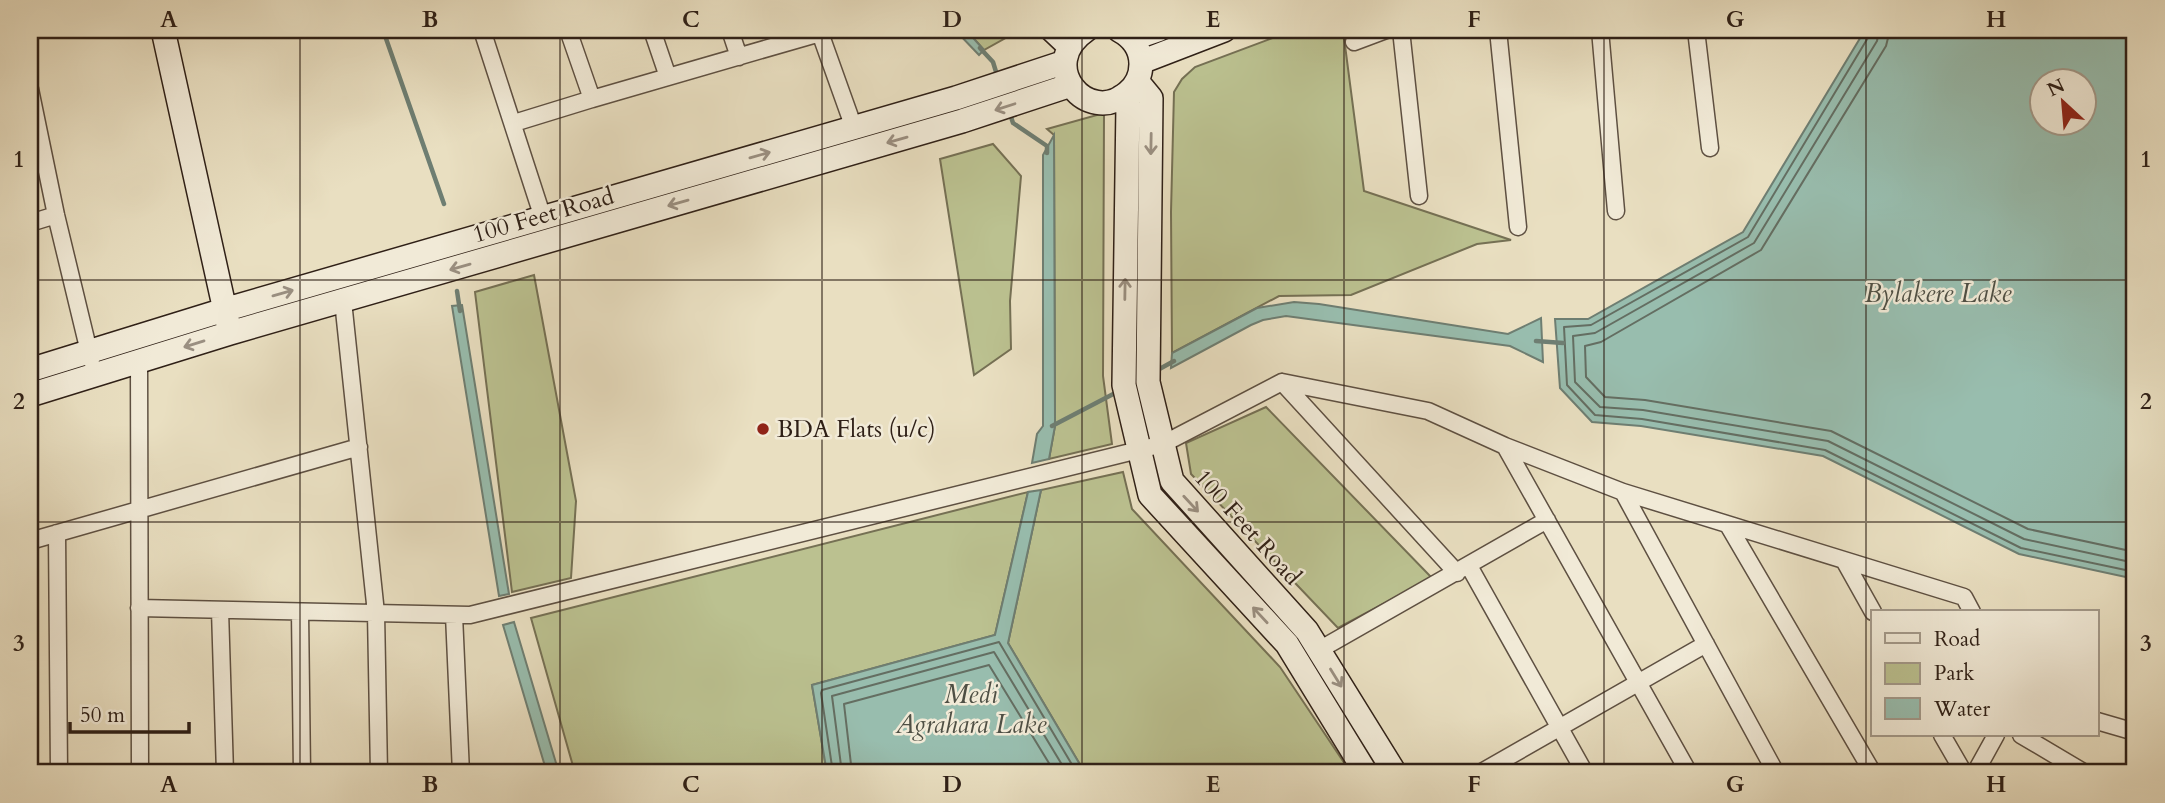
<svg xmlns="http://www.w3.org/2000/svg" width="2165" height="803" viewBox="0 0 2165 803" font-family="Cardo,serif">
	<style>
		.green { fill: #bbc190; stroke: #757054; stroke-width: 2 }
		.water { fill: #98bdae; stroke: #6e7e72; stroke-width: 2; fill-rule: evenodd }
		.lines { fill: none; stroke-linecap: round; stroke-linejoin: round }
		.shore { stroke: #646e62; stroke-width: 2 }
		.stream { stroke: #6e7e72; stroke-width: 4.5 }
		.street-casing { stroke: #5e5042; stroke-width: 19 }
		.secondary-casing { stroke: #2f2017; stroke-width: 26 }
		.street { stroke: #f1ead7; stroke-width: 16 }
		.secondary { stroke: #f1ead7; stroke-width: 23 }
		.oneway { stroke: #9a8f81 }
		.grid { fill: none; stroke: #2f2017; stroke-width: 2; stroke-opacity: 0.55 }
		.poi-dot { fill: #8f2418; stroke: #f1ead7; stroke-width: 2.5 }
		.labels { text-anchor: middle; stroke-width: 5; stroke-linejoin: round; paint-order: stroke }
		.street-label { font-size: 24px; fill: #2f2017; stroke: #f1ead7 }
		.poi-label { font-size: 24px; fill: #2f2017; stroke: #f1ead7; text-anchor: start }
		.water-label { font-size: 26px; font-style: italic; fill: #4e4f44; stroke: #f1ead7 }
		.neatline { fill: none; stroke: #2f2017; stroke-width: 2.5 }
		.grid-label { font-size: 23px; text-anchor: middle; font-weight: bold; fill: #2f2017 }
	</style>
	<rect width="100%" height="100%" fill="#e9dfc1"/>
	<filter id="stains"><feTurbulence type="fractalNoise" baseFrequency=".00286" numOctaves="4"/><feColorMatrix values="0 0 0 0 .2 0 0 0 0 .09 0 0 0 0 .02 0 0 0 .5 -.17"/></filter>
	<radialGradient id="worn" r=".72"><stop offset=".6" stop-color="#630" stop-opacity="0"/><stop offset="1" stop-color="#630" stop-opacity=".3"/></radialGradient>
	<path class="green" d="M 966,30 L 1017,30 L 1018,31 L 984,50 Z
		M 1294,30 L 1343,30 L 1364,191 L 1511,240 L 1477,244 L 1351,295 L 1279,296 L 1172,353 L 1171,212 L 1174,92 L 1182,79 L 1195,67 Z
		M 1104,113 L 1103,376 L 1112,444 L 1049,459 L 1055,426 L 1054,135 L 1047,129 Z
		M 993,144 L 1021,176 L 1010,301 L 1011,349 L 974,375 L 940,159 Z
		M 534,275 L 576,501 L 571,578 L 512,592 L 475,292 Z
		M 1266,407 L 1432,578 L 1338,628 L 1191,474 L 1186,443 Z
		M 1123,472 L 1132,509 L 1280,667 L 1351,773 L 1085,773 L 1008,643 L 1041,490 Z
		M 1028,492 L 995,635 L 812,685 L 827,773 L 575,773 L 531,618 Z"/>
	<path class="water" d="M 955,30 L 966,30 L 984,50 L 979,55 Z
		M 1865,30 L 2135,30 L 2135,579 L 2019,554 L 1823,456 L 1641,426 L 1592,422 L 1560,388 L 1555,319 L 1588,319 L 1743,232 ZM 2084,80 L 2084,122 L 2042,122 L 2042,80 Z
		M 1054,135 L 1055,426 L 1049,459 L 1032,463 L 1037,434 L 1043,426 L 1043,155 Z
		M 1294,302 L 1319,304 L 1508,334 L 1541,318 L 1543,362 L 1510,346 L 1286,316 L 1263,320 L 1251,325 L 1171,368 L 1172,353 L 1257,308 Z
		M 462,305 L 509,594 L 499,596 L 452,306 Z
		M 1041,490 L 1008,643 L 1085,773 L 827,773 L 812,685 L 995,635 L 1028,492 Z
		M 514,622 L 559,773 L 547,773 L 503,625 Z"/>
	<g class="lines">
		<path class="shore" d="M 1870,30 L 1869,36 L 1748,237 L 1591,325 L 1564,327 L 1567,385 L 1595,415 L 1642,419 L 1825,450 L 2021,548 L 2135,572
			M 1879,30 L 1877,41 L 1754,243 L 1595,333 L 1573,336 L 1575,382 L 1600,407 L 1643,410 L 1828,441 L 2024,539 L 2135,563
			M 1890,30 L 1886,46 L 1761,250 L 1601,342 L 1585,346 L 1586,377 L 1605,397 L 1645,400 L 1831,431 L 2028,529 L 2135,552
			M 833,773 L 821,693 L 822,690 L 999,642 L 1077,773
			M 842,773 L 832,696 L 994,652 L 1067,773
			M 852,773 L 844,704 L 989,665 L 1055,773"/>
		<path class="stream" d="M 383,30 L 444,204
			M 980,48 L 993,62 L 997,75
			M 1010,114 L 1013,123 L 1047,146 L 1047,153
			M 457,291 L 460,311
			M 1536,341 L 1563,343
			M 1154,372 L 1174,361
			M 1052,426 L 1119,391"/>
		<defs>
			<path id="street" d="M 482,30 L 543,218
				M 652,30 L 668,77
				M 730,30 L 739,57
				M 819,30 L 854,128
				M 1401,30 L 1419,196
				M 1498,30 L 1518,227
				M 1600,30 L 1616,211
				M 1696,30 L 1710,148
				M 1354,42 L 1386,30
				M 30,89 L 56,215 L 91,360
				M 592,99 L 820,33
				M 514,123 L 592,99 L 568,30
				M 30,223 L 56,215
				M 343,301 L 376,613 L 379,773
				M 139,361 L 140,773
				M 1282,382 L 1457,573
				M 1505,446 L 1689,773
				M 1623,492 L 1776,773
				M 1728,525 L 1873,773
				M 57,533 L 59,773
				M 30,541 L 359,447
				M 1845,562 L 1873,612
				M 1469,566 L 1585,773
				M 139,608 L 470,615 L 1163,444 L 1282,382 L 1428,411 L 1505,446 L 1623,492 L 1964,597 L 1972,612
				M 220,610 L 225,773
				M 300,612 L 302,773
				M 454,615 L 461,773
				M 1319,650 L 1547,520
				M 2097,721 L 2135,732
				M 1942,735 L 1964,773
				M 2021,735 L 2085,773
				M 1480,773 L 1706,644
				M 1975,773 L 1996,735"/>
			<path id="secondary" d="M 163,30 L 228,324
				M 1052,30 L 1069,46
				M 1086,30 C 1035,65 1088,127 1127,93 C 1136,86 1141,75 1141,64 C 1141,49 1132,37 1119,30
				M 1132,39 L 1158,30
				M 1141,62 L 1224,30
				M 1137,81 L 1151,98 L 1148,382 L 1172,481 L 1307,631 L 1395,773
				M 1121,97 L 1128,104 L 1124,385 L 1150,495 L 1287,644 L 1366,773
				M 30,370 L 224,310 L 956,98 L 1065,62
				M 30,395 L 230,333 L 962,121 L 1071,85"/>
		</defs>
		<use href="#street" class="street-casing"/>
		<use href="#secondary" class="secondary-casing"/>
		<use href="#street" class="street"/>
		<use href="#secondary" class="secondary"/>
	</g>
	<defs><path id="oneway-shaft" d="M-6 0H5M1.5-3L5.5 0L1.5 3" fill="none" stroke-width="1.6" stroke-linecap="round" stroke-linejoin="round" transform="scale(1.75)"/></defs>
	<g class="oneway">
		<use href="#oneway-shaft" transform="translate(1005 107) rotate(162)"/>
		<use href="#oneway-shaft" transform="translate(897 140) rotate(164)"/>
		<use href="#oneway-shaft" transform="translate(1151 144) rotate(91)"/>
		<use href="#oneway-shaft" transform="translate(760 155) rotate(-16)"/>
		<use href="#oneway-shaft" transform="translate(678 203) rotate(164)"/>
		<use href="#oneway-shaft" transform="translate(460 267) rotate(164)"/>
		<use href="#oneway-shaft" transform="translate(1125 289) rotate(-89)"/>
		<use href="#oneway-shaft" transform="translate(283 293) rotate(-16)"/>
		<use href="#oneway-shaft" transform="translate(194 344) rotate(163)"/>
		<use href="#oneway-shaft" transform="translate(1191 504) rotate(47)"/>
		<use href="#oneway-shaft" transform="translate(1260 615) rotate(-133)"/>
		<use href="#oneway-shaft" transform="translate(1336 678) rotate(58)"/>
	</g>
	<path class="grid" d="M 300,30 L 300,773M 560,30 L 560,773M 822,30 L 822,773M 1082,30 L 1082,773M 1344,30 L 1344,773M 1604,30 L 1604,773M 1866,30 L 1866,773M 30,280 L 2135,280M 30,522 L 2135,522"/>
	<circle class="poi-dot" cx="763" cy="429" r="7"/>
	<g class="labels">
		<g class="street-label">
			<text transform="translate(543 215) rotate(-16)" y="8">100 Feet Road</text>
			<text transform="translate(1248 527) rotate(48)" y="8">100 Feet Road</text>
		</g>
		<g class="poi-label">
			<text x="777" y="437">BDA Flats (u/c)</text>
		</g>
		<g class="water-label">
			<text x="1938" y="302">Bylakere Lake</text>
			<text x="971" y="703">Medi<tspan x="971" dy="30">Agrahara Lake</tspan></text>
		</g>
	</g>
	<rect width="2165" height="803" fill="none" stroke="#e9dfc1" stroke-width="77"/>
	<rect x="1871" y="610" width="228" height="126" fill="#f1ead7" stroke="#a3998a" stroke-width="2"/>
	<rect x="1885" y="633" width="35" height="10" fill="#f1ead7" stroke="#a3998a" stroke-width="2"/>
	<text x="1934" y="646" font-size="21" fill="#2f2017">Road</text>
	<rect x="1885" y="663" width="35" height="21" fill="#bbc190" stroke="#a3998a" stroke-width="2"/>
	<text x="1934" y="680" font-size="21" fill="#2f2017">Park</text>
	<rect x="1885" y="698" width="35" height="21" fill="#98bdae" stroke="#a3998a" stroke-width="2"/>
	<text x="1934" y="716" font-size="21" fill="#2f2017">Water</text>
	<g transform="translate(2063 102) rotate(334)"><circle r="33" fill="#f1ead7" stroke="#a3998a" stroke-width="2"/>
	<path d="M0-5L12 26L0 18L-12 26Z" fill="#8f2418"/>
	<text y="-10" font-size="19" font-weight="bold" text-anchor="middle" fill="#2f2017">N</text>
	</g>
	<path d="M70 722v10h119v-10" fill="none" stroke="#2f2017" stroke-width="3.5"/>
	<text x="80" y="722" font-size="21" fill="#2f2017" stroke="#f1ead7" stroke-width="5" paint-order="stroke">50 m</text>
	<rect x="38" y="38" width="2088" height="726" class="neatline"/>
	<g class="grid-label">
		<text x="169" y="27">A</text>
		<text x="430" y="27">B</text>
		<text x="691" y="27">C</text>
		<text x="952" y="27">D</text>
		<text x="1213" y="27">E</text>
		<text x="1474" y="27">F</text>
		<text x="1735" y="27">G</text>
		<text x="1996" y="27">H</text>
		<text x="19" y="167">1</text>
		<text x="2146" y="167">1</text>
		<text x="19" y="409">2</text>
		<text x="2146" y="409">2</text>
		<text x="19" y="651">3</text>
		<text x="2146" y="651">3</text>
		<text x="169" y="792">A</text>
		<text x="430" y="792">B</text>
		<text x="691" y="792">C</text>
		<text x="952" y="792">D</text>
		<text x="1213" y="792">E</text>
		<text x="1474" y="792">F</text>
		<text x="1735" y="792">G</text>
		<text x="1996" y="792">H</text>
	</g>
	<rect width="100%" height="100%" filter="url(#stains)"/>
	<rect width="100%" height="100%" fill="url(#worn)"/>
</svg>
